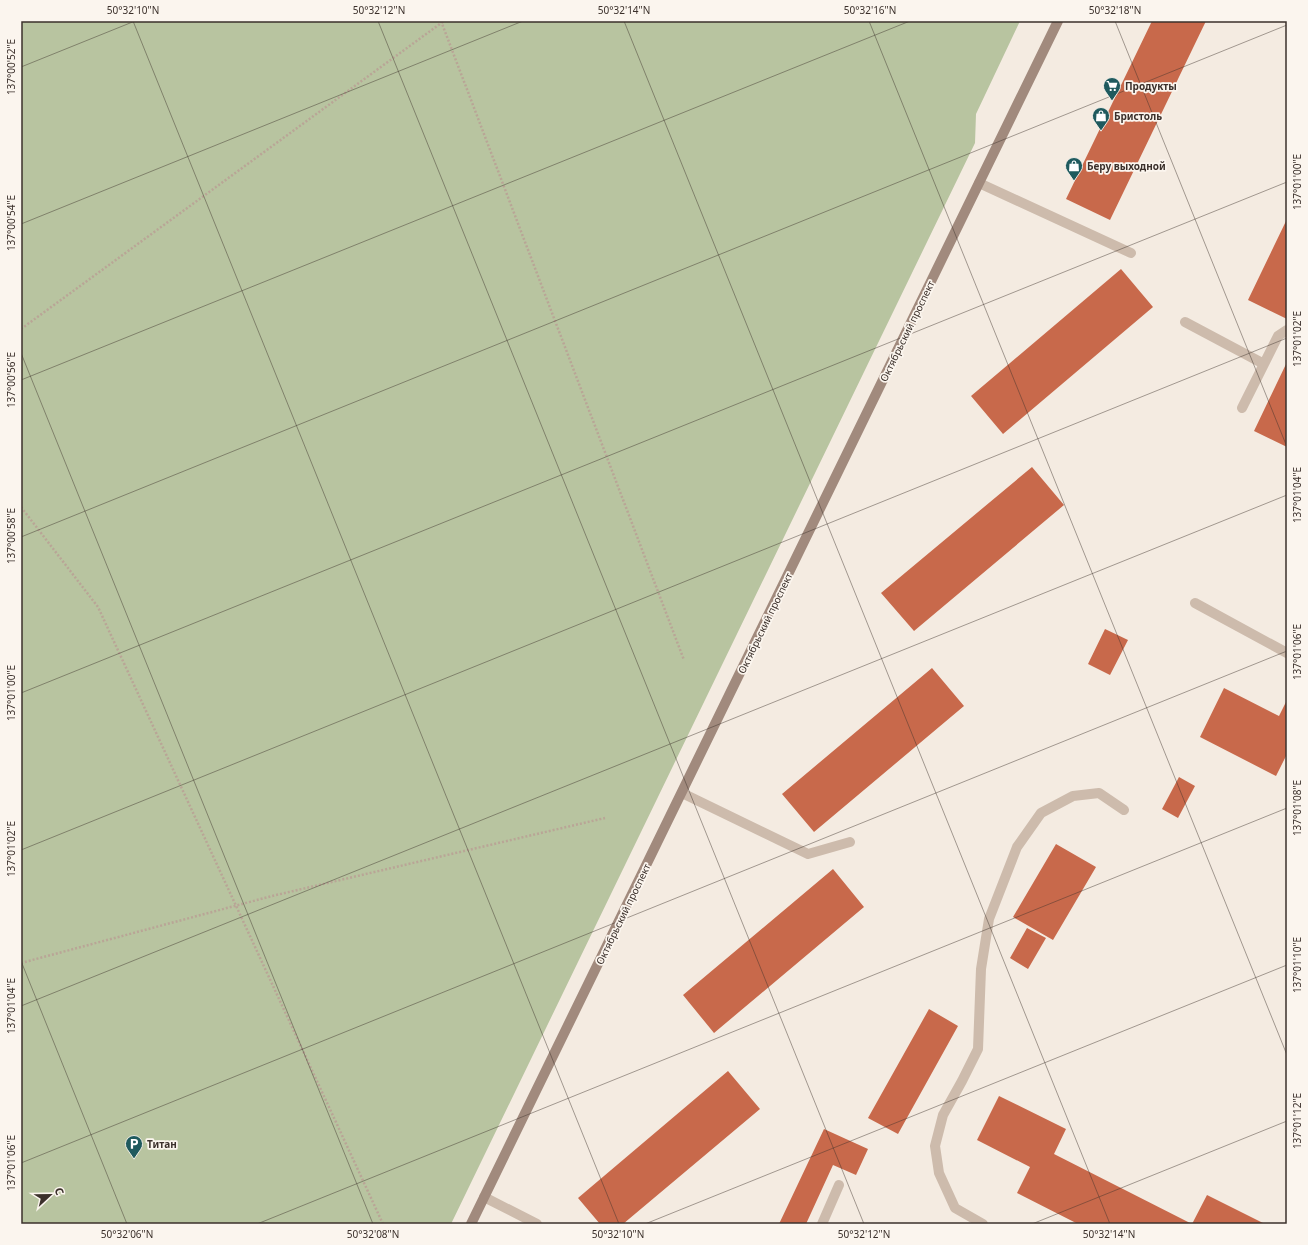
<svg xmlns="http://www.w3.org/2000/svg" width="1308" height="1245" viewBox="0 0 1308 1245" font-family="'Noto Sans',sans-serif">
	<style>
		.green { fill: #b8c4a0 }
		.building { fill: #c8694b }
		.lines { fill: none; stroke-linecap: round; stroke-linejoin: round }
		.path { stroke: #b9a596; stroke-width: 2.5; stroke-dasharray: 2 2; stroke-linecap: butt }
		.lane { stroke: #cdbbac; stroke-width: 10 }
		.secondary { stroke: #a18a7d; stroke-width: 10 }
		.ticks { fill: none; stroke: #3b302b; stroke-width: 1; stroke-opacity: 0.45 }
		.labels { text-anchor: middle; stroke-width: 3.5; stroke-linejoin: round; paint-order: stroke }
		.poi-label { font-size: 10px; font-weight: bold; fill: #3b302b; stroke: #fbf5ee; text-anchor: start }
		.street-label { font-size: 10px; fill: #3b302b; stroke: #fbf5ee }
		.neatline { fill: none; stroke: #3b302b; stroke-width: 1.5 }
		.ticks-label { font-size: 10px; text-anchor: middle; fill: #3b302b }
	</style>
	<rect width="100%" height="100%" fill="#f4ebe1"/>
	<path class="green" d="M 21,21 L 1020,21 L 976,114 L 975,143 L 451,1224 L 21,1224 Z"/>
	<path class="building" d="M 1152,21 L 1206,21 L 1110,220 L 1066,199 Z
		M 1287,219 L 1287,319 L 1248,300 Z
		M 1121,269 L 1153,307 L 1003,434 L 971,396 Z
		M 1287,362 L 1287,447 L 1254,431 Z
		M 1032,467 L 1064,505 L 914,631 L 881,593 Z
		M 1105,629 L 1128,640 L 1110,675 L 1088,664 Z
		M 932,668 L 964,706 L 814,832 L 782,794 Z
		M 1224,688 L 1279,716 L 1287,700 L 1287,754 L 1276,776 L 1200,737 Z
		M 1179,777 L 1195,786 L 1178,818 L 1162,809 Z
		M 1056,844 L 1096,867 L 1053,940 L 1013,917 Z
		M 833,869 L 864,907 L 714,1033 L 683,995 Z
		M 1027,928 L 1046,938 L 1028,969 L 1010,958 Z
		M 929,1009 L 958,1026 L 898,1134 L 868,1118 Z
		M 728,1071 L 760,1109 L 623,1224 L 600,1224 L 578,1198 Z
		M 999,1096 L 1066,1129 L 1054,1154 L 1192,1224 L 1207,1195 L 1265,1224 L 1078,1224 L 1017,1193 L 1030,1167 L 977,1140 Z
		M 824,1129 L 868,1149 L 856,1175 L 833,1165 L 806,1224 L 779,1224 Z"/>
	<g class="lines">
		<path class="path" d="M 441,21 L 684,660
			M 21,329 L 444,21
			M 21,507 L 98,607 L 383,1224
			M 21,963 L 272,896 L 605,818"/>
		<path class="lane" d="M 979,183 L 1131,253
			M 1185,322 L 1264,364
			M 1242,408 L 1278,336 L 1287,330
			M 1195,603 L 1287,653
			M 682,793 L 808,854 L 850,842
			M 484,1197 L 537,1224
			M 822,1224 L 839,1185
			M 983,1224 L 955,1208 L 939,1173 L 935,1146 L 943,1115 L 962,1081 L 978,1049 L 981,969 L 989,919 L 1017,847 L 1041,813 L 1073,796 L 1099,793 L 1124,810"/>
		<path class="secondary" d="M 471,1224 L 1058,21"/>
	</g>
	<path class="ticks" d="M 133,21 L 619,1224M 378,21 L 864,1224M 624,21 L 1110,1224M 869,21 L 1287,1055M 1115,21 L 1287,447M 21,67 L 135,21M 21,224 L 523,21M 21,353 L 373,1224M 21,380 L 910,21M 21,537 L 1287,25M 21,693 L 1287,182M 21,850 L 1287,338M 21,961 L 127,1224M 21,1006 L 1287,495M 21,1163 L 1287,651M 257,1224 L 1287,808M 645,1224 L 1287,965M 1032,1224 L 1287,1121"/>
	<defs>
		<symbol id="supermarket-pin" viewBox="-11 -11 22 30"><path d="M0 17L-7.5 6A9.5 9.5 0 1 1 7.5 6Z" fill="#1f5a5e" stroke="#fbf5ee"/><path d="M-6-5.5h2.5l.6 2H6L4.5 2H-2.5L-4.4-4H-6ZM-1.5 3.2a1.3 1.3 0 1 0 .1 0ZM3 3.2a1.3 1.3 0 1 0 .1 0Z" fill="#fff"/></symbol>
		<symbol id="shop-pin" viewBox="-11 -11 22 30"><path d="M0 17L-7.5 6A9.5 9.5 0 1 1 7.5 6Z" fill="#1f5a5e" stroke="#fbf5ee"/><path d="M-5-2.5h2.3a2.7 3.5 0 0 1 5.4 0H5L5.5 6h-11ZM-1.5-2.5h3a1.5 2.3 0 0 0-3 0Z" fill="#fff"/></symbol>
		<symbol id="parking-pin" viewBox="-11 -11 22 30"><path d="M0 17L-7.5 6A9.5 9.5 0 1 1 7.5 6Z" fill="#1f5a5e" stroke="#fbf5ee"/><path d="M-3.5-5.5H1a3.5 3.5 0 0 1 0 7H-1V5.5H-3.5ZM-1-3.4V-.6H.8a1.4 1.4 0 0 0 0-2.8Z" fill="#fff"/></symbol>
	</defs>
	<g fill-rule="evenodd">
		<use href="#supermarket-pin" x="1102" y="76" width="20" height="27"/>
		<use href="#shop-pin" x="1091" y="106" width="20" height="27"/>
		<use href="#shop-pin" x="1064" y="156" width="20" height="27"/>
		<use href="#parking-pin" x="124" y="1134" width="20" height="27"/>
	</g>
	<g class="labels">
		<g class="poi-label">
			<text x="1125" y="90">Продукты</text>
			<text x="1114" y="120">Бристоль</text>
			<text x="1087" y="170">Беру выходной</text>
			<text x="147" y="1148">Титан</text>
		</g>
		<g class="street-label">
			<text transform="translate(907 331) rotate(-64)" y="4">Октябрьский проспект</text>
			<text transform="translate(765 623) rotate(-64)" y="4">Октябрьский проспект</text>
			<text transform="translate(623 914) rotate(-64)" y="4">Октябрьский проспект</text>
		</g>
	</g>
	<rect width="1308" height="1245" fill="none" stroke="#fbf5ee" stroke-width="44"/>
	<g transform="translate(50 1195) rotate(68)" stroke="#fbf5ee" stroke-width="3" paint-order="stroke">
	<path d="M0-3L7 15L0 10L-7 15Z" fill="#3b302b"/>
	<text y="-6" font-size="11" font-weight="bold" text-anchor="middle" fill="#3b302b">С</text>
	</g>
	<rect x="22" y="22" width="1264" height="1201" class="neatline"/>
	<g class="ticks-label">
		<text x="133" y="14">50°32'10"N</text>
		<text x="379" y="14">50°32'12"N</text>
		<text x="624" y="14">50°32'14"N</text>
		<text x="870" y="14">50°32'16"N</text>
		<text x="1115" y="14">50°32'18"N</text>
		<text transform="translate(11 67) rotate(-90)" y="4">137°00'52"E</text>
		<text transform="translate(1297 182) rotate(-90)" y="4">137°01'00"E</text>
		<text transform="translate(11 223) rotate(-90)" y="4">137°00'54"E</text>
		<text transform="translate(1297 339) rotate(-90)" y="4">137°01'02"E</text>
		<text transform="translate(11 380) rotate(-90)" y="4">137°00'56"E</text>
		<text transform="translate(1297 495) rotate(-90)" y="4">137°01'04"E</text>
		<text transform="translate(11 536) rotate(-90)" y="4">137°00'58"E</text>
		<text transform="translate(1297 652) rotate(-90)" y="4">137°01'06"E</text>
		<text transform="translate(11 693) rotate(-90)" y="4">137°01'00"E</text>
		<text transform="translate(1297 808) rotate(-90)" y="4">137°01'08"E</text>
		<text transform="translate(11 849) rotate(-90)" y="4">137°01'02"E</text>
		<text transform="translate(1297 965) rotate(-90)" y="4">137°01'10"E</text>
		<text transform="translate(11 1006) rotate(-90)" y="4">137°01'04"E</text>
		<text transform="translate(1297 1121) rotate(-90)" y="4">137°01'12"E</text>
		<text transform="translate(11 1163) rotate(-90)" y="4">137°01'06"E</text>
		<text x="127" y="1238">50°32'06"N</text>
		<text x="373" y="1238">50°32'08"N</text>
		<text x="618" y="1238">50°32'10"N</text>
		<text x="864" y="1238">50°32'12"N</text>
		<text x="1109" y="1238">50°32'14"N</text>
	</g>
</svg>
